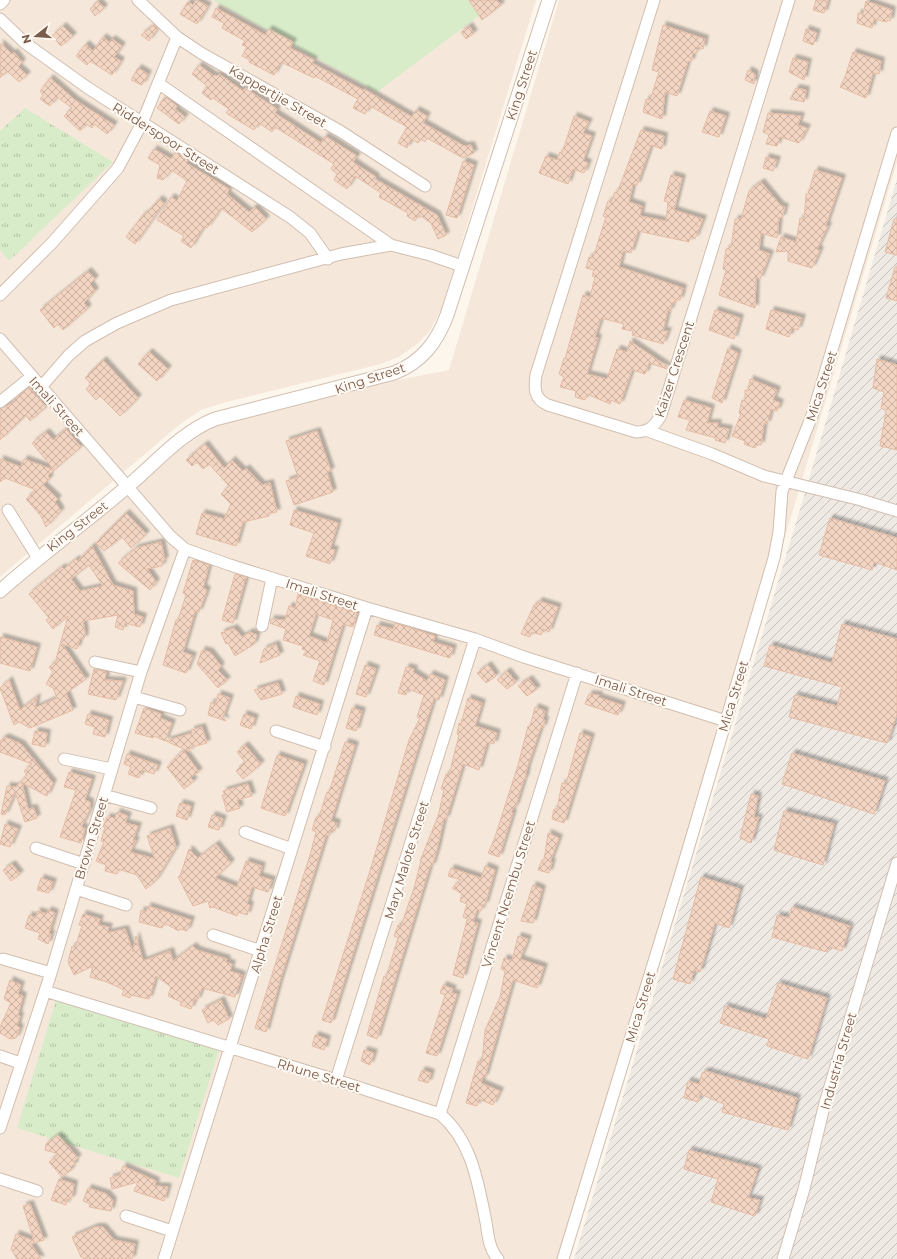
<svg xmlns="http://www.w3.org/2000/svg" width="897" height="1259" viewBox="0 0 897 1259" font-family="Montserrat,sans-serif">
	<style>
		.residential { fill: #f5e8da }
		.industrial { fill: url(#industrial-furrows) }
		.grass { fill: #d8ecc9 }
		.park { fill: url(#park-tufts) }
		.building { fill: url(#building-cross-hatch); stroke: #e6bba3; fill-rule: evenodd; filter: url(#shadow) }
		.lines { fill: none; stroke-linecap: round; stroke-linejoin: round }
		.minor-casing { stroke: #d1beb0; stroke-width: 13 }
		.tertiary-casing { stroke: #d1beb0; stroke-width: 15 }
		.minor { stroke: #fff; stroke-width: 11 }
		.tertiary { stroke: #fff; stroke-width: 13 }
		.labels { text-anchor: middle; stroke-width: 4; stroke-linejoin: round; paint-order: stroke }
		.street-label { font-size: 13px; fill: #7a5c4d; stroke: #fffaf3 }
	</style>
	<defs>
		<pattern id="industrial-furrows" width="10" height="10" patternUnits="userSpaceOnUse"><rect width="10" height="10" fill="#efe9e4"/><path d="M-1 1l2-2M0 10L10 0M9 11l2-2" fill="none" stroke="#c7c0bb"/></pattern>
		<pattern id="park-tufts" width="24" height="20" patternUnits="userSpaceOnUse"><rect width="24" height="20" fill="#d8ecc9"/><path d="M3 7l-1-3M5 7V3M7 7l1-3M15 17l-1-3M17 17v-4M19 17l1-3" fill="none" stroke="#b4c2a5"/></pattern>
		<pattern id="building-cross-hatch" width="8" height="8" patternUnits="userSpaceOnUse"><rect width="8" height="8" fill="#f3d5c3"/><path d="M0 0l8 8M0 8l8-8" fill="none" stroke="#cab0a1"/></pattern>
		<filter id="shadow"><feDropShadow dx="3.5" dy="-3.5" stdDeviation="1" flood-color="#0004"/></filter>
	</defs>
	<rect width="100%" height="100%" fill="#fdf6ec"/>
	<path class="residential" d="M 0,0 L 536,0 L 441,310 L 429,332 L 416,345 L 399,357 L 381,364 L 223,403 L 201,410 L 179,425 L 0,577 Z
		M 559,0 L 897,0 L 897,162 L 569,1259 L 0,1259 L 0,590 L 223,414 L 449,370 Z"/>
	<path class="industrial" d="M 897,179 L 897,1259 L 574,1259 L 804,496 Z"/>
	<path class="grass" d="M 213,0 L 500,0 L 377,92 Z"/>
	<path class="park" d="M 25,108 L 113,162 L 9,261 L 0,250 L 0,131 Z
		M 56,1000 L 219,1050 L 179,1178 L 17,1128 Z"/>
	<path class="building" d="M 196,0 L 208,6 L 197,24 L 180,14 L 188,2 L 193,5 Z
		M 469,0 L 497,0 L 501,5 L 482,20 Z
		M 816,0 L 828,0 L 824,13 L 813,10 Z
		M 98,1 L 104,8 L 95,16 L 90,9 Z
		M 866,1 L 892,10 L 890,21 L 887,20 L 887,22 L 874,19 L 872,28 L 857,23 L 858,13 L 863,14 Z
		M 216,8 L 265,35 L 269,29 L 293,42 L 290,48 L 314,60 L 312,63 L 363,90 L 364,89 L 412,117 L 416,110 L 427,116 L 423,123 L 464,146 L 471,145 L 474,153 L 463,158 L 427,138 L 425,142 L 421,139 L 418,143 L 411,139 L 407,148 L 398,143 L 407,127 L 370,106 L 365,114 L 353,108 L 358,99 L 315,76 L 314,78 L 281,62 L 274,75 L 249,62 L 250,60 L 242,56 L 247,47 L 242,45 L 245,41 L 222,28 L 224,23 L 212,17 Z
		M 154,25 L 158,28 L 149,41 L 141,35 Z
		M 663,25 L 705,39 L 703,49 L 698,47 L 696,53 L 693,53 L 691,62 L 688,61 L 677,96 L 665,92 L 662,119 L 643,112 L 646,99 L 650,100 L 659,72 L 652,70 Z
		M 63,26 L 73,36 L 61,46 L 52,36 Z
		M 469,26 L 474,33 L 466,39 L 461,32 Z
		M 806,29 L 817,33 L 813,45 L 803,41 Z
		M 103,37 L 109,42 L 112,39 L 122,46 L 114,57 L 121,61 L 112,75 L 90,61 L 87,65 L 76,56 L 86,44 L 93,51 Z
		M 0,43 L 12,54 L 14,52 L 22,62 L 18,67 L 27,75 L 19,82 L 7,71 L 0,78 Z
		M 853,52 L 881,61 L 879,74 L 873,73 L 866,98 L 840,87 L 845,77 Z
		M 793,58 L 808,62 L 804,80 L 789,72 Z
		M 199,65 L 214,76 L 215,75 L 217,76 L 219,74 L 243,91 L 245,88 L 277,109 L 275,113 L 321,143 L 325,136 L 357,156 L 353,162 L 376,177 L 375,179 L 437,215 L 446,235 L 438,239 L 431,223 L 419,215 L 415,221 L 407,216 L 408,213 L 379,197 L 381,193 L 355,176 L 347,189 L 334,180 L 337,174 L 331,169 L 334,164 L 275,127 L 272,132 L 259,123 L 254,130 L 226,113 L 229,109 L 213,98 L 211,100 L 202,93 L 207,86 L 192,74 Z
		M 138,68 L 148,74 L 142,85 L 131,80 Z
		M 748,70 L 755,74 L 754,84 L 745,80 Z
		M 50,78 L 75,100 L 114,125 L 107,134 L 94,124 L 92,128 L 86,124 L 80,131 L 64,116 L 72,108 L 57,97 L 50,106 L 40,99 L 43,95 L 40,91 Z
		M 796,88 L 806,90 L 804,102 L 790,99 Z
		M 165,97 L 177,106 L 175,109 L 185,117 L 179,124 L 157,108 Z
		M 710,111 L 726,116 L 719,137 L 702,132 Z
		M 768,113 L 801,116 L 798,125 L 807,128 L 799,143 L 780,137 L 777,146 L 766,144 L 769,135 L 763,132 Z
		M 574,116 L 589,122 L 583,133 L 592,136 L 583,161 L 588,163 L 584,173 L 573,169 L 568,184 L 539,173 L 546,156 L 557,160 L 560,152 L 562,153 Z
		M 641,130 L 664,136 L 662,149 L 651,145 L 637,185 L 633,184 L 629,202 L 642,206 L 640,216 L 666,221 L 668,202 L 664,201 L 671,175 L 682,178 L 674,210 L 703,219 L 695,239 L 690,236 L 689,242 L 638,231 L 631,253 L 623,251 L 619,267 L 683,288 L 680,300 L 676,299 L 675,303 L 673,302 L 670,311 L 668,310 L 663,331 L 668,331 L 663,344 L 632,335 L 633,331 L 622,329 L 624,324 L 601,318 L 595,337 L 598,338 L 587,374 L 607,379 L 617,349 L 627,352 L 630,341 L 668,367 L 667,369 L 649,363 L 645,374 L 632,370 L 620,404 L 611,400 L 610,404 L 587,394 L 585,400 L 575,397 L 576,391 L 560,387 L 564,377 L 559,374 L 564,358 L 565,359 L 583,295 L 590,297 L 595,277 L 592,276 L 594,270 L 586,268 L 589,257 L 593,258 L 606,217 L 603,216 L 608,201 L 611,202 L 615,192 L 617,193 Z
		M 154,149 L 171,159 L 176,152 L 188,160 L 186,163 L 229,189 L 227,194 L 249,212 L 255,207 L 266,219 L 252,232 L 221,208 L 207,228 L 204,226 L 191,248 L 181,241 L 184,236 L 157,220 L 171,197 L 177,201 L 187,181 L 172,170 L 163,180 L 157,178 L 160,165 L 148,158 Z
		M 766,157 L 777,160 L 773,171 L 763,168 Z
		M 463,161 L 474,165 L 457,218 L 446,215 Z
		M 815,170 L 842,178 L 826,225 L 828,226 L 817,249 L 820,250 L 812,268 L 788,261 L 788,251 L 776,252 L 781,237 L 796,242 L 800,218 L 804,220 L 806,194 L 808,194 Z
		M 761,182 L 781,206 L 785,207 L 782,218 L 779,217 L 777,238 L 761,233 L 759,250 L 770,254 L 760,279 L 756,277 L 755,308 L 719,295 L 726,270 L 723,269 L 726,249 L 731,247 L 735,219 L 741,219 L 749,191 Z
		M 159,199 L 164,203 L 135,244 L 126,237 L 144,214 L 146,214 Z
		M 894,219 L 897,219 L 897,255 L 885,252 Z
		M 895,267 L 897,267 L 897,301 L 886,298 Z
		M 88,271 L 95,279 L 90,284 L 95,291 L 84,303 L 88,308 L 63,330 L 58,324 L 54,328 L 40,310 Z
		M 715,310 L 740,318 L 734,339 L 709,330 Z
		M 771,310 L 802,318 L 798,330 L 792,328 L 789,337 L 766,329 Z
		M 728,348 L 738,353 L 722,403 L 712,398 Z
		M 149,352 L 168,369 L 157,381 L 138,364 Z
		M 877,359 L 897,365 L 897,450 L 880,446 L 886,411 L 881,408 L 884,392 L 873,388 Z
		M 103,360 L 138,398 L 120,416 L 100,396 L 96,400 L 86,389 L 91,384 L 85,378 Z
		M 750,379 L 777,390 L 773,400 L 780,403 L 777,411 L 771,409 L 767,424 L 764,423 L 761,445 L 758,444 L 755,448 L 744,444 L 745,441 L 732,436 L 741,414 L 739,413 L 742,400 L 745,401 L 745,390 L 748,391 Z
		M 29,387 L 46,407 L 30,421 L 26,415 L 0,440 L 0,409 L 15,402 L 14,400 Z
		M 684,400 L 711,408 L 707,423 L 718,423 L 717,427 L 729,429 L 725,443 L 715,440 L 716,438 L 686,430 L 690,420 L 678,417 Z
		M 66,429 L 81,447 L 54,470 L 32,443 L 46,432 L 53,440 Z
		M 317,431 L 331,471 L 327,472 L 333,492 L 294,505 L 286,481 L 298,477 L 286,441 Z
		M 205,444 L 224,468 L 232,460 L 243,471 L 246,468 L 262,485 L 270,483 L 277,512 L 268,513 L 269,516 L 243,522 L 236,546 L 196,534 L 202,513 L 224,519 L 231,504 L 221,494 L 229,486 L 209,464 L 203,469 L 197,462 L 192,466 L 186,460 Z
		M 0,459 L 21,467 L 24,459 L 54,470 L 48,476 L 50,478 L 43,485 L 58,499 L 55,502 L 61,511 L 46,527 L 41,516 L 26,499 L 36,490 L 5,478 L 0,482 Z
		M 294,510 L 338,523 L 330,549 L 335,550 L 330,564 L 306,556 L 314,533 L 290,525 Z
		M 126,513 L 146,534 L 131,548 L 122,537 L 104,551 L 96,543 Z
		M 830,518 L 897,538 L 897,570 L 874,562 L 872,570 L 819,555 Z
		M 161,542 L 165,560 L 163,560 L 162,566 L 147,569 L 156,582 L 150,590 L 118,563 L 136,548 Z
		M 92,546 L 113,585 L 133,591 L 134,614 L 143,617 L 140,627 L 125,623 L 123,630 L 115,627 L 118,615 L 83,621 L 85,633 L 84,639 L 80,638 L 77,649 L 62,644 L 86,679 L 66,693 L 73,710 L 30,728 L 19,722 L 14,725 L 0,688 L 9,680 L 20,710 L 37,697 L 35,708 L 57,698 L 53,688 L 46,684 L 53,672 L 49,667 L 58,660 L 56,659 L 68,616 L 53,629 L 46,620 L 49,618 L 29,594 L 62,567 L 64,569 L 76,559 L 78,561 ZM 89,565 L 103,586 L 80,591 L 71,579 Z
		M 193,560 L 209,565 L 203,588 L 207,590 L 199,612 L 195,611 L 183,652 L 193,656 L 186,673 L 163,665 L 176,620 L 178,620 L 186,595 L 183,593 Z
		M 235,574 L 246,577 L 233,623 L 222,620 Z
		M 298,594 L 357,613 L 353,627 L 343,624 L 324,685 L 313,681 L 320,661 L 303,655 L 307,651 L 302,649 L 303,646 L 283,640 L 286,629 L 270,623 L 271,619 L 285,620 L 289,606 L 295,608 ZM 316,614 L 333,620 L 327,643 L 309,636 Z
		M 539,601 L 558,607 L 549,632 L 543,629 L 541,635 L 532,632 L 530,637 L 521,634 L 534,605 L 537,605 Z
		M 395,623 L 435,636 L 433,642 L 453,648 L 450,658 L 374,635 L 377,625 L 393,629 Z
		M 842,624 L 897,639 L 897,714 L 887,743 L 789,717 L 795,695 L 837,706 L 842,687 L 764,666 L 770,645 L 832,663 Z
		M 234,628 L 242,637 L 250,632 L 257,635 L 254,644 L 235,656 L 228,643 L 226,644 L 221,633 Z
		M 0,637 L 37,647 L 30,671 L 0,663 Z
		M 276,644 L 280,655 L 260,663 L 264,649 Z
		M 202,650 L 210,652 L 221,666 L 218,670 L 227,680 L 218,688 L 197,664 Z
		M 365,665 L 376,669 L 366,697 L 356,694 Z
		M 488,665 L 496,676 L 486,683 L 477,673 Z
		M 406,667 L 414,669 L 413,672 L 427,681 L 430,674 L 445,680 L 439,700 L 434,698 L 331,1023 L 322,1020 L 369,874 L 409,740 L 420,718 L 417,717 L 424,695 L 408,689 L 406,695 L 398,693 Z
		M 94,669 L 106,672 L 105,680 L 123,681 L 116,700 L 88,694 Z
		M 507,671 L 516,682 L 507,689 L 497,680 Z
		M 529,679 L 537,689 L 527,696 L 518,686 Z
		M 278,683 L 282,694 L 261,700 L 254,690 Z
		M 218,694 L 230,698 L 223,717 L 226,721 L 208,715 L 211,702 L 215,705 Z
		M 589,694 L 599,695 L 598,697 L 622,705 L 618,715 L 585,704 Z
		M 296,696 L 320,704 L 317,715 L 293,707 Z
		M 468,698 L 482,703 L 475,726 L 497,733 L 494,744 L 487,742 L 479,770 L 463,764 L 446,819 L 444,818 L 437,850 L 432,866 L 430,866 L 377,1039 L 367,1035 L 384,976 L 386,977 L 398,938 L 394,936 L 398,925 L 401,926 L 414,888 L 421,861 L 420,861 L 438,816 L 444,790 L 441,789 L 446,774 L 449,775 L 459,735 L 457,734 L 459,723 L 461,724 Z
		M 535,707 L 545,711 L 543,719 L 545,720 L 543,728 L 541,727 L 527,768 L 525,779 L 524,779 L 516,805 L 511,812 L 513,813 L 499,857 L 488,853 L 494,840 L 518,765 L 528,726 L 530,727 Z
		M 144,708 L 161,714 L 160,718 L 172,723 L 165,741 L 154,736 L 153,738 L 135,733 Z
		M 352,708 L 362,711 L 356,731 L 346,728 Z
		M 88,714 L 109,720 L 105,737 L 93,734 L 95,727 L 85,724 Z
		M 244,714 L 255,718 L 251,729 L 240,725 Z
		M 202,727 L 207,743 L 189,748 L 190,752 L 166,741 L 192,733 L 191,730 Z
		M 35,731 L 47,733 L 45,747 L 32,744 Z
		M 580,733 L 591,737 L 564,823 L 552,819 L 554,809 L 557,809 L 562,783 L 566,784 Z
		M 5,737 L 21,744 L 53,783 L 47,796 L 22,783 L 28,809 L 34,808 L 37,818 L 25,822 L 15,792 L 5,815 L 1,814 L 7,786 L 16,787 L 27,775 L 24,771 L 32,764 L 0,752 L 0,741 Z
		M 345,742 L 355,745 L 331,821 L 337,823 L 335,831 L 331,830 L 329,836 L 326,835 L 279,984 L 266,1032 L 255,1028 L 310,855 L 316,832 L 312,830 L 316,817 L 319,817 L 327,792 L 329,792 Z
		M 245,745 L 261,764 L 243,779 L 236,771 L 245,762 L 237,752 Z
		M 183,750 L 199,772 L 190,777 L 194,781 L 184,789 L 167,767 Z
		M 792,753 L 885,781 L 874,814 L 782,784 Z
		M 127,754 L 158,765 L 154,774 L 142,770 L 139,778 L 128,774 L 131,767 L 124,764 Z
		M 277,755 L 304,764 L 285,816 L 261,808 Z
		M 69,772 L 92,779 L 85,800 L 90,802 L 90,809 L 81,827 L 85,828 L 81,843 L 60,837 L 76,790 L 64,787 Z
		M 248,784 L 252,796 L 237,800 L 240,808 L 227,812 L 222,795 L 225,795 L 223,791 Z
		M 751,794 L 758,796 L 754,818 L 759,817 L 751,843 L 740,838 Z
		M 180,803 L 191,806 L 187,820 L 176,816 Z
		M 784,811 L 834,824 L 823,865 L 774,850 Z
		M 117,812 L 128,816 L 125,823 L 138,826 L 133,841 L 136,840 L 130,852 L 155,859 L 147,836 L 170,828 L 176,847 L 156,880 L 146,889 L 137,875 L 118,869 L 117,874 L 105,871 L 106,865 L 96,861 L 104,842 L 101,841 L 105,827 L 103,827 L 107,817 L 115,818 Z
		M 212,815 L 223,819 L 219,830 L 208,827 Z
		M 5,824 L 18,829 L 10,847 L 0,844 Z
		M 548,833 L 559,838 L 550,862 L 552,862 L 549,873 L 538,870 L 542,860 L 544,860 Z
		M 216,844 L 231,863 L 215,878 L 237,887 L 246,861 L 262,866 L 259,876 L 272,880 L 268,892 L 252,887 L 247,904 L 250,905 L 247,915 L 238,912 L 237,916 L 213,907 L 210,908 L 208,901 L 193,906 L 178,877 L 180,876 L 189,849 L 198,858 Z
		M 12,864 L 20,874 L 11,881 L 3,870 Z
		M 485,866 L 495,870 L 485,905 L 483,904 L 481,911 L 477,910 L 473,922 L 478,923 L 463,978 L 453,975 L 467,920 L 469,920 L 463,917 L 467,904 L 460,901 L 462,894 L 452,888 L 461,880 L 448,876 L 451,868 L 481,878 Z
		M 701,877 L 740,889 L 729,928 L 715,923 L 700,972 L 694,970 L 690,984 L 673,979 Z
		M 41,878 L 53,882 L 49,893 L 37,890 Z
		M 533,885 L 542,889 L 533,923 L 521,921 Z
		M 148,906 L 191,920 L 187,931 L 180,929 L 179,931 L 164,923 L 162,928 L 139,922 L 141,910 L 146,912 Z
		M 792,907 L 850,926 L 842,951 L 830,947 L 827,952 L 772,937 L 777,915 L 789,918 Z
		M 48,910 L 55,913 L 49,933 L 51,934 L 48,944 L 38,939 L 40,933 L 25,928 L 29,915 L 36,918 L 37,911 L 47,914 Z
		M 83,914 L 100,919 L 98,925 L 109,927 L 107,933 L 125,929 L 133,952 L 136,936 L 143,961 L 170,951 L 173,961 L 193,946 L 197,950 L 227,959 L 226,962 L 232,964 L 230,971 L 242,975 L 235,997 L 202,988 L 197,1001 L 195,998 L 191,1009 L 180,1005 L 181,1002 L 168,996 L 171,987 L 156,976 L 149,999 L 131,995 L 130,998 L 122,995 L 124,990 L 107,982 L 90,977 L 93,966 L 74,975 L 68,962 L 72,946 L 75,948 L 82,926 L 79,925 Z
		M 518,936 L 528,939 L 520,959 L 544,967 L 537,988 L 513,980 L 485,1077 L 483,1077 L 481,1083 L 500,1091 L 493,1105 L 479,1099 L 477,1106 L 466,1103 L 478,1061 L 482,1062 L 485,1030 L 500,997 L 505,971 L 501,969 L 504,958 L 512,961 Z
		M 10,980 L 21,985 L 18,994 L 23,996 L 18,1015 L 20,1016 L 17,1026 L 20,1028 L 16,1038 L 10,1039 L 0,1033 L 0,1027 L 11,1003 L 4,999 Z
		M 778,983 L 827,998 L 808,1059 L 767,1046 L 769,1039 L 720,1023 L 725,1006 L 766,1019 Z
		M 443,985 L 453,989 L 451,993 L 457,994 L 437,1056 L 426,1053 L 445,995 L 440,993 Z
		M 221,1000 L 229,1019 L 218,1025 L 213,1020 L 208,1023 L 202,1010 Z
		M 315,1035 L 327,1039 L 324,1050 L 312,1046 Z
		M 364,1050 L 374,1053 L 370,1065 L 361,1061 Z
		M 422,1070 L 431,1073 L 428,1083 L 418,1080 Z
		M 706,1071 L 797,1098 L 788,1130 L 722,1112 L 724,1104 L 700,1094 L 698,1102 L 684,1098 L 688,1081 L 699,1084 L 702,1073 Z
		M 58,1135 L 78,1158 L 74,1161 L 75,1164 L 70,1167 L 72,1169 L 62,1177 L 49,1162 L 59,1154 L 45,1150 L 46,1144 Z
		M 689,1150 L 758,1169 L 748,1198 L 760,1200 L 755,1216 L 711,1202 L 718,1179 L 684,1169 Z
		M 123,1166 L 156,1181 L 155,1186 L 168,1187 L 164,1201 L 134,1191 L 138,1182 L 112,1189 L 110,1178 L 120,1175 Z
		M 59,1179 L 74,1184 L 72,1197 L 70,1200 L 67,1199 L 66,1205 L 51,1200 Z
		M 88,1188 L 107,1194 L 113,1201 L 111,1211 L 89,1207 L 90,1204 L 83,1201 Z
		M 30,1204 L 44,1240 L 31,1244 L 41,1259 L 17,1259 L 11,1249 L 16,1234 L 34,1241 L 23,1206 Z
		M 95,1227 L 103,1227 L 114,1240 L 135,1244 L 132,1259 L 85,1259 L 81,1257 L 72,1237 Z"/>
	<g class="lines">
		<defs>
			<path id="minor" d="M 138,0 L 177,37 L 201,53 L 340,131 L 425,186
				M 654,0 L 536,375 C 534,388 534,399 548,405 L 636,432 C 649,432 655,426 661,415 L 789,0
				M 0,4 L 4,0
				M 0,19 L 25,43 L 88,88 L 290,217 L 310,233 L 328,259
				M 158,83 L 391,245 L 430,255 L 462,266
				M 0,295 L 52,243 L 118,168 L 142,123 L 177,37
				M 0,339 L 171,537 L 185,549 L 230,565 L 367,608 L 475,639 L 524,657 L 726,721 L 724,726
				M 41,387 L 69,355 L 85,341 L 117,323 L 171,300 L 341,254 L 391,245
				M 0,402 L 31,377
				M 648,431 L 712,454 L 764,476 L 861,500 L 897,511
				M 8,510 L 38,558
				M 262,626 L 272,578
				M 95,662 L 141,672
				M 134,697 L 180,710
				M 276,731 L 325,747
				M 64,759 L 111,769
				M 104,795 L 151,808
				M 245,832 L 292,849
				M 36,848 L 84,864
				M 76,889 L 126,905
				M 213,935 L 261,951
				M 3,959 L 51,973
				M 45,991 L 336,1080 L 440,1114 C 472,1141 478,1183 486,1222 C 488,1235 489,1249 498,1259
				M 0,1056 L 20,1063
				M 336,1080 L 475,639
				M 440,1114 L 577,673
				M 0,1128 L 51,973 L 141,672 L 185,549
				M 0,1179 L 37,1191
				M 126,1216 L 172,1231
				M 164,1259 L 367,608
				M 563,1259 L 681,873 L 774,558 L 779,532 L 782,491 L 813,413 L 897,133
				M 783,1259 L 804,1189 L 825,1103 L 897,863"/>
			<path id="tertiary" d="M 0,591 C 41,555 86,522 128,486 C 156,463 180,433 215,419 L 394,373 C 422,362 437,342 447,315 L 549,0"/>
		</defs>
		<use href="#minor" class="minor-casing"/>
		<use href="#tertiary" class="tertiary-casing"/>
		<use href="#minor" class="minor"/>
		<use href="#tertiary" class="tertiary"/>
	</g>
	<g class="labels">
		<g class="street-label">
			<text transform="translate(521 85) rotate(-72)" y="5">King Street</text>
			<text transform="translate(278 96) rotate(30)" y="5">Kappertjie Street</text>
			<text transform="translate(166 138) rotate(32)" y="5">Ridderspoor Street</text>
			<text transform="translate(674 369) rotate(-72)" y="5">Kaizer Crescent</text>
			<text transform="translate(370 378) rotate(-18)" y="5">King Street</text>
			<text transform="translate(821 386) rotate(-72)" y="5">Mica Street</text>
			<text transform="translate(57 406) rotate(48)" y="5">Imali Street</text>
			<text transform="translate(77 526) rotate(-38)" y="5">King Street</text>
			<text transform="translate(322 594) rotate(18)" y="5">Imali Street</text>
			<text transform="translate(631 690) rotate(18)" y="5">Imali Street</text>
			<text transform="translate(733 696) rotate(-73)" y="5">Mica Street</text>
			<text transform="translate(91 838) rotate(-73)" y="5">Brown Street</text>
			<text transform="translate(406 860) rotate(-73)" y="5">Mary Malote Street</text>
			<text transform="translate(508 894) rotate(-73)" y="5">Vincent Ncembu Street</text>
			<text transform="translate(266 934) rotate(-73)" y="5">Alpha Street</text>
			<text transform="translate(640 1007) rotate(-73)" y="5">Mica Street</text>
			<text transform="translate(838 1061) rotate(-74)" y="5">Industria Street</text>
			<text transform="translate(319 1075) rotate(17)" y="5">Rhune Street</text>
		</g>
	</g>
	<g transform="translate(36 36) rotate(253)" stroke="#fffaf3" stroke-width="3" paint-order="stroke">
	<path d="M0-3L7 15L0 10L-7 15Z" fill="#7a5c4d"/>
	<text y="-6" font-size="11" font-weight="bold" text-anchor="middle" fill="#7a5c4d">N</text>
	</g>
</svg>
